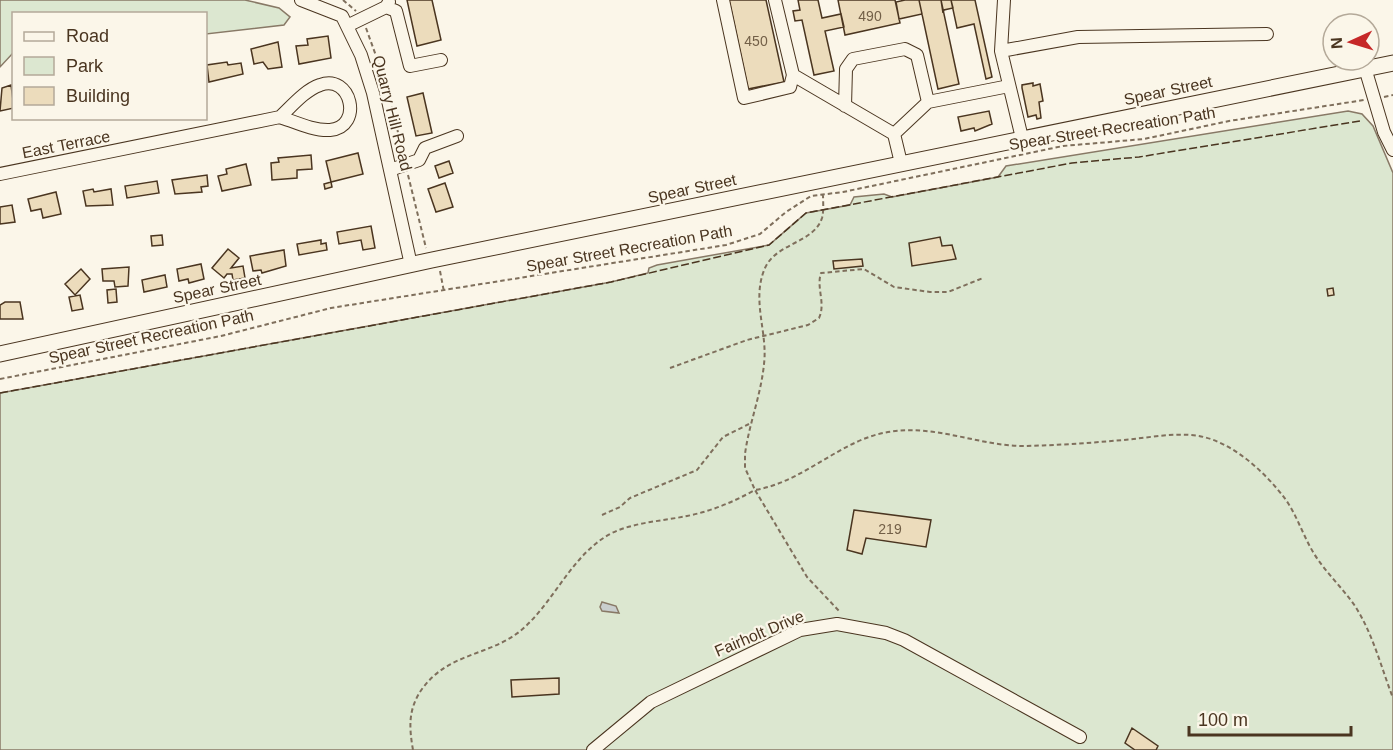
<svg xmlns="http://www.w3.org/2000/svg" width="1393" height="750" viewBox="0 0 1393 750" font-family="Helvetica,sans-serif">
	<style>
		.green { fill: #dce7d0; stroke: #887966; stroke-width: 1.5 }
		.water { fill: #c9cecd; stroke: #887966; stroke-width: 1.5 }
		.building { fill: #ecdcbc; stroke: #4a3520; stroke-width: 1.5 }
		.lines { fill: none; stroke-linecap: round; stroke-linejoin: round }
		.minor-casing { stroke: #4a3520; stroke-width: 14 }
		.major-casing { stroke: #4a3520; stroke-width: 17 }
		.path { stroke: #7f6f5c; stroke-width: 2; stroke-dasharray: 4.5 3; stroke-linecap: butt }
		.minor { stroke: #fbf6e9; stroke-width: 12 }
		.major { stroke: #fbf6e9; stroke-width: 15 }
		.fence { stroke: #4a3520; stroke-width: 1.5; stroke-dasharray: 8 3; stroke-linecap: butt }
		.labels { text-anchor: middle; stroke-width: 4.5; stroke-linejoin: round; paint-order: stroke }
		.number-label { font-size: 14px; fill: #725f47 }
		.street-label { font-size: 16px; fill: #4a3520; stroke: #fbf6e9 }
	</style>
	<rect width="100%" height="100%" fill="#fbf6e9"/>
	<path class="green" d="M 0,0 L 245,0 L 279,8 L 290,17 L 284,25 L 206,34 L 206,14 L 14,14 L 13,53 L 0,67 Z
		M 1348,111 L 1362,114 L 1373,126 L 1393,173 L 1393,750 L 0,750 L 0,393 L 611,282 L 648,273 L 649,268 L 657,265 L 769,245 L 806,213 L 850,205 L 854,197 L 884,194 L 892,197 L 998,177 L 1006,166 Z"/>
	<path class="water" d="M 602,602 L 616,606 L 619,613 L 602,611 L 600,607 Z"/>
	<path class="building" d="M 407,0 L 432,0 L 441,40 L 417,46 Z
		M 729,0 L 766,0 L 784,82 L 748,89 Z
		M 798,0 L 818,0 L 822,18 L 841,14 L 844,27 L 825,31 L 834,71 L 814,75 L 802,20 L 795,21 L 793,11 L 800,10 Z
		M 838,0 L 895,0 L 900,23 L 845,35 Z
		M 905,0 L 919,0 L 922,14 L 899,19 L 896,2 Z
		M 919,0 L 941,0 L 959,84 L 938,89 Z
		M 941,0 L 951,0 L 953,8 L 944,10 L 943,13 Z
		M 951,0 L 975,0 L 992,77 L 986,79 L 974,24 L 957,28 Z
		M 328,36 L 331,58 L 299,64 L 296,46 L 308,45 L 307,39 Z
		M 278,42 L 282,67 L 268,69 L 263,62 L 254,64 L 251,49 Z
		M 227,62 L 228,65 L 241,63 L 243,74 L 209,82 L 207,65 Z
		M 1033,83 L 1033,86 L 1040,84 L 1043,101 L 1039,102 L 1041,118 L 1037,119 L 1036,115 L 1028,117 L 1022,88 L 1022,85 Z
		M 11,85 L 14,108 L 0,111 L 2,88 Z
		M 423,93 L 432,133 L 416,136 L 407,97 Z
		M 989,111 L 992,124 L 975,131 L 974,128 L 961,131 L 958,117 Z
		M 358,153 L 363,174 L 331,182 L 326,161 Z
		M 311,155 L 312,169 L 297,170 L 297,178 L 272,180 L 271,163 L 279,162 L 278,158 Z
		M 449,161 L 453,173 L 439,178 L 435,166 Z
		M 246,164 L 251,185 L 222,191 L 218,176 L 227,174 L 226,169 Z
		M 207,175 L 208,186 L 201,187 L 202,192 L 175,194 L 172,180 Z
		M 157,181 L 159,193 L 127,198 L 125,186 Z
		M 331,182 L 332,187 L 325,189 L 324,184 Z
		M 445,183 L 453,207 L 436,212 L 428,189 Z
		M 93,189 L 94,192 L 111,189 L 113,205 L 86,206 L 83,191 Z
		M 56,192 L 61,214 L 43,218 L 41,209 L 31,211 L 28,199 Z
		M 12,205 L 15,222 L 0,224 L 0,207 Z
		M 371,226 L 375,248 L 363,250 L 361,240 L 339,244 L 337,232 Z
		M 162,235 L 163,245 L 152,246 L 151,236 Z
		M 940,237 L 942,246 L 952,245 L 956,259 L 912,266 L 909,243 Z
		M 321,240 L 321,244 L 326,243 L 327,250 L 299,255 L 297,244 Z
		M 228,249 L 239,258 L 231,268 L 243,266 L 245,278 L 233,280 L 232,274 L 227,274 L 224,278 L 212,268 Z
		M 284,250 L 286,266 L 262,273 L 261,270 L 253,271 L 250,256 Z
		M 862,259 L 863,266 L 834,269 L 833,261 Z
		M 201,264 L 204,279 L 189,283 L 188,279 L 179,281 L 177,269 Z
		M 129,267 L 128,286 L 115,287 L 114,281 L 103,281 L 102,269 Z
		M 81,269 L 90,279 L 75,295 L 65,284 Z
		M 165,275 L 167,287 L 144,292 L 142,280 Z
		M 1333,288 L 1334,295 L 1328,296 L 1327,289 Z
		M 116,289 L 117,302 L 108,303 L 107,290 Z
		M 80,295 L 83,309 L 72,311 L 69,297 Z
		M 5,302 L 20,302 L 23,319 L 0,319 L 0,305 Z
		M 854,510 L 931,520 L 926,547 L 866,538 L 862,554 L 847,550 Z
		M 559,678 L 559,694 L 512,697 L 511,680 Z
		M 1132,728 L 1158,746 L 1156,750 L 1135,750 L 1125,743 Z"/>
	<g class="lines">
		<defs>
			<path id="minor" d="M 301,0 L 342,16 L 361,55 L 373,93 L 411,265
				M 723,0 L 744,98 L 790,87 L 793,75 L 775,0
				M 1004,0 L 1001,51 L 1022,138
				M 386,7 L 396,11 L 410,66 L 441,60
				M 349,25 L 386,7 L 389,2
				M 1001,51 L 1078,37 L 1267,34
				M 1365,68 L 1384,132 L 1393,150
				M 793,75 L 894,134 L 901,163
				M 845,106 L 846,69 L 853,59 L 905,49 L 917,55 L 928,102
				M 894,134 L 928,102 L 1009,86
				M 390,170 L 419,160 L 425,148 L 457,136
				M 0,174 L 280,117 C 295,122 314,131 330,130 C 364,127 351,73 320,85 C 305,90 291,107 280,117
				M 593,750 L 651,702 L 800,630 L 837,624 L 886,633 L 904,640 L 1080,737"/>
			<path id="major" d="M 0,354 L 432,260 L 1393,63"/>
		</defs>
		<use href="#minor" class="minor-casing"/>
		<use href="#major" class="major-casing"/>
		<path class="path" d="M 343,0 L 356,11
			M 366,28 L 389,92 L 403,155
			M 1384,97 L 1393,95
			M 408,175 L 426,248
			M 823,194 C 823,201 824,211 822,218 C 814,243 776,243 765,268 C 751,300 768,332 764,364 C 761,395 749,424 745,454 L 745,468 L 755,490 C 803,482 837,443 883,433 C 933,422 979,447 1027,446 C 1059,445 1091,443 1123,440 C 1148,438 1174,432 1199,436 C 1233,442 1266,473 1286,500 C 1297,516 1303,535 1313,552 C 1325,572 1342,587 1355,606 C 1373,634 1381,667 1393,698
			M 440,271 L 444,292
			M 670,368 L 747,340 L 808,325 L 819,318 C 826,303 816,288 821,273 L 864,269 L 894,287 L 930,292 L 948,292 L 983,278
			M 0,379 L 221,336 L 331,308 L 726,245 L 760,234 L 786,212 L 811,196 L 843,192 L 1063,146 L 1144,139 L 1229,121 L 1364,100
			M 602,515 L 620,507 L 630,498 L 697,470 L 723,437 L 749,424
			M 413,750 C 409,727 408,709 422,689 C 448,653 488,656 519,632 C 554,604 571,554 612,533 C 635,522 663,521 687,516 C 712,511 733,502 755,490 L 807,577 L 840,612"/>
		<use href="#minor" class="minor"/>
		<use href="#major" class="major"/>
		<path class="fence" d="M 0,393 L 611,282 L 769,245 L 806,213 L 1072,163 L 1139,157 L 1360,121"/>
	</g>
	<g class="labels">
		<g class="number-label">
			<text x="870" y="21">490</text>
			<text x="756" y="46">450</text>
			<text x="890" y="534">219</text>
		</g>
		<g class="street-label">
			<text transform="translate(1168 90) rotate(-12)" y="6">Spear Street</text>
			<text transform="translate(393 113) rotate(76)" y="6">Quarry Hill Road</text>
			<text transform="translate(1112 128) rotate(-9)" y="6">Spear Street Recreation Path</text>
			<text transform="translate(66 144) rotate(-11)" y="6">East Terrace</text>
			<text transform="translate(692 188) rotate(-12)" y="6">Spear Street</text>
			<text transform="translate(629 248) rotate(-10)" y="6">Spear Street Recreation Path</text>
			<text transform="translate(217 288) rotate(-12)" y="6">Spear Street</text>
			<text transform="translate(151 336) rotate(-12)" y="6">Spear Street Recreation Path</text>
			<text transform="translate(759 633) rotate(-23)" y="6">Fairholt Drive</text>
		</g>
	</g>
	<rect x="12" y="12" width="195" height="108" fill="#fbf6e9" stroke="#b4a999" stroke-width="1.5"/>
	<rect x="24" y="32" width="30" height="9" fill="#fbf6e9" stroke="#b4a999" stroke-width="1.5"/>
	<text x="66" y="42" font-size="18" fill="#4a3520">Road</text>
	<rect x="24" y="57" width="30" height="18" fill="#dce7d0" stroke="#b4a999" stroke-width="1.5"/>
	<text x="66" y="72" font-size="18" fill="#4a3520">Park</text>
	<rect x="24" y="87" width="30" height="18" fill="#ecdcbc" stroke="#b4a999" stroke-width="1.5"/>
	<text x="66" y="102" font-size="18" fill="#4a3520">Building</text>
	<g transform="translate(1351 42) rotate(266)"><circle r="28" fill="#fbf6e9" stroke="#b4a999" stroke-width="1.5"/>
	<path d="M0-4.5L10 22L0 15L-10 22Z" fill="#c62828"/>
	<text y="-9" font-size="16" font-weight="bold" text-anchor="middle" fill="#4a3520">N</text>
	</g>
	<path d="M1189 726v9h162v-9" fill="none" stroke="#4a3520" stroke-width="3"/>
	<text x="1198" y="726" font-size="18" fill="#4a3520" stroke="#fbf6e9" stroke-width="4.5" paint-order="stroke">100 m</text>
</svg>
